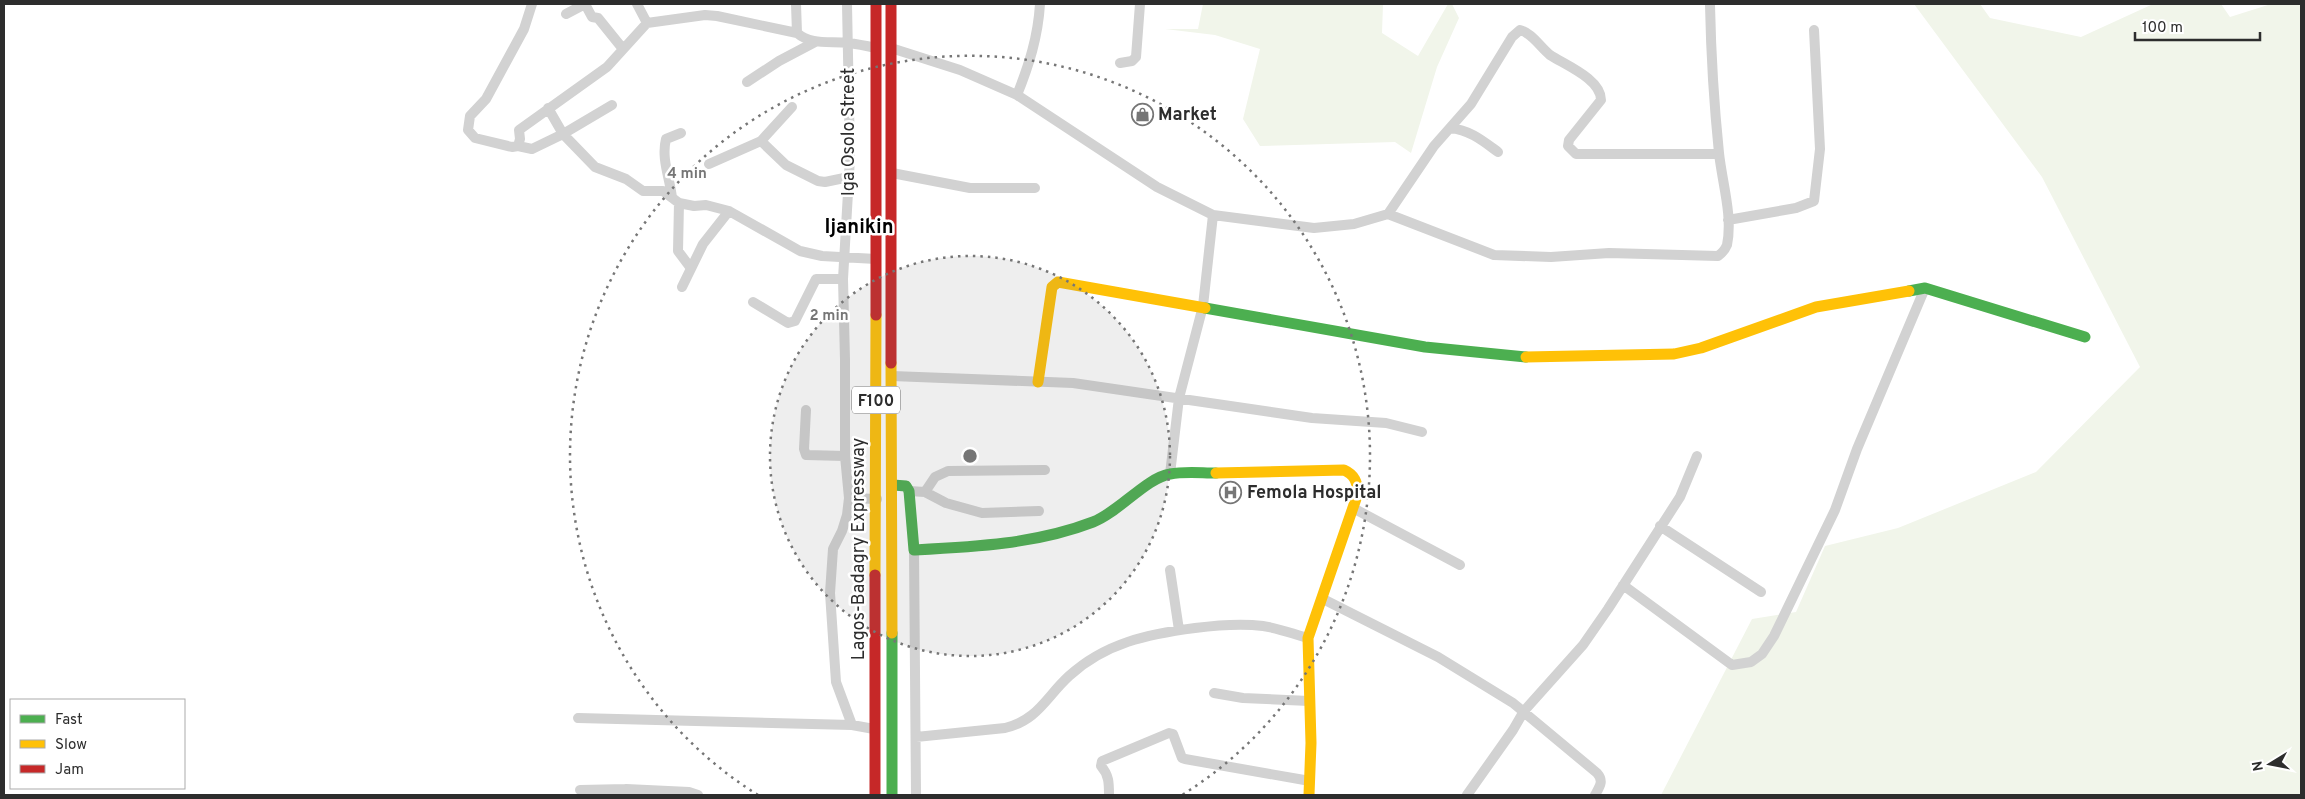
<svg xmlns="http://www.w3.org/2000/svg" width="2305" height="799" viewBox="0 0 2305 799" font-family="Overpass,sans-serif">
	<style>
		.green { fill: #f1f5ea }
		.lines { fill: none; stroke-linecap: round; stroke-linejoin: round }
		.street { stroke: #d2d2d2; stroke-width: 10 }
		.fast { stroke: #4caf50; stroke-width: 11 }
		.slow { stroke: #ffc107; stroke-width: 11 }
		.jam { stroke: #c62828; stroke-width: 11 }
		.ring { fill: none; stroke: #767676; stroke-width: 2.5; stroke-dasharray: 2.5 5 }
		.labels { text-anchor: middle; stroke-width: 5; stroke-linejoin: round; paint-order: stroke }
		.shield { fill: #fff; stroke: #6c6c6c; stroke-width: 1 }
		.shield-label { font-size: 16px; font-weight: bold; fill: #2d2d2d }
		.poi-label { font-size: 18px; font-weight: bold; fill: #2d2d2d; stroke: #fff; text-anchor: start }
		.street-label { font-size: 18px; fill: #2d2d2d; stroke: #fff }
		.quarter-label { font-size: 20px; font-weight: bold; fill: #000; stroke: #fff }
		.centre { fill: #767676; stroke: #fff; stroke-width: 2.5 }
		.ring-label { font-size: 15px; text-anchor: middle; font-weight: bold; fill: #767676; stroke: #fff; stroke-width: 5; stroke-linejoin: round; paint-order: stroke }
	</style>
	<rect width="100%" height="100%" fill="#fff"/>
	<path class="green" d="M 1203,4 L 1383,4 L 1382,33 L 1418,56 L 1448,4 L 1452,4 L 1459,18 L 1437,67 L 1411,153 L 1395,142 L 1260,146 L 1243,119 L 1260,49 L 1215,35 L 1165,29 L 1198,29 Z
		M 1914,4 L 1980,4 L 1990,18 L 2081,37 L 2153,4 L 2221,4 L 2230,17 L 2271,4 L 2301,4 L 2301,795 L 1661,795 L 1752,619 L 1796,612 L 1825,546 L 1898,528 L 2036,472 L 2140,367 L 2042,177 Z"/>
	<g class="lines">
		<path class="street" d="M 532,4 L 524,29 L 486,99 L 470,116 L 468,130 L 475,138 L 512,147 L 518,146 L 520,139 L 519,130 L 607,67 L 647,23
			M 637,4 L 647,23 L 705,15 L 717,16 L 797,33 C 811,45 829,41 848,43 C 857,44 867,46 876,48
			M 796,4 L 797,33
			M 847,4 L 850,158 L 843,279 L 845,360 L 845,456 L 849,498 L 847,515 L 842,531 L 833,549 L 830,593 L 836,682 L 852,725
			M 566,14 L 585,4 L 592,17 L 598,18 L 623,49
			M 891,48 L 960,70 L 1017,95 L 1157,187 L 1213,215 L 1314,228 L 1354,224 L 1388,214 L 1494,255 L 1551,257 L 1609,253 L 1718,256 C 1722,253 1725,250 1727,245 C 1733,216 1722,182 1719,153 C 1714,104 1711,54 1710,5
			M 1120,63 L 1132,61 L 1136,57 L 1140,4
			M 747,82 L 779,61 L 815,42
			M 1017,95 C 1029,65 1038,37 1040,4
			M 548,108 L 563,134 L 595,167 L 626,179 L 643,191 L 663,191 L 679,203 L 694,206 L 706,205 L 729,211 L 800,251 L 822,256 L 876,259
			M 1450,128 C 1470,130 1483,141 1498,152
			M 761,141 L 786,165 L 818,181 L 825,182 L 849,177
			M 518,146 L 532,149 L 563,134 L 612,105
			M 709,164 L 761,141 L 792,107
			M 892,173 L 970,188 L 1035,188
			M 672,198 C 670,178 661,159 666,139 L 681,133
			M 679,203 L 678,251 L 690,267
			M 1388,214 L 1434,146 L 1471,104 L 1512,37 L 1520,30 C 1532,33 1540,47 1550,55 C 1565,65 1601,79 1601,100 L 1569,140 L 1568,146 L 1576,154 L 1719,154
			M 1728,220 L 1796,208 L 1814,201 L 1820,149 L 1814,30
			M 682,287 L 703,244 L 729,211
			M 753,302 L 788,323 L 795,321 L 816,279 L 843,279
			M 892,376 L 1073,383 L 1312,418 L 1386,423 L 1422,432
			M 806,410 L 804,449 L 806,455 L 845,456
			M 1170,474 L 1179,398 L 1203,306 L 1213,215
			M 909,491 L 925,492 L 946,503 L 982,513 L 1039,511
			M 925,492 L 935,477 L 948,471 L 1045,470
			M 849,498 L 877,499
			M 1353,508 L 1460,565
			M 1660,526 L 1761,592
			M 914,550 L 916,795
			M 1170,570 L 1179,630
			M 1623,585 L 1732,665 L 1751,662 L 1762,654 L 1774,636 L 1835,510 L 1857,449 L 1925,288
			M 1323,599 L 1438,657 L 1513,703 L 1597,773 C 1604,781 1600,786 1595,795
			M 1214,693 L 1243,698 L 1309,701
			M 578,718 L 852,725 L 874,729
			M 916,737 L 1005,728 C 1038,720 1046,697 1069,676 C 1105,643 1148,634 1195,628 C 1218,625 1240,623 1263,626 C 1278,628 1293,634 1308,638
			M 580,790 L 626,789
			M 625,795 L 626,789 L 689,792 L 698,795
			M 1109,795 C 1109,783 1109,775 1101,766 L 1102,761 L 1169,733 L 1173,734 L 1182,758 L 1185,759 L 1310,781
			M 1467,795 L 1513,730 L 1524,711 L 1583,645 L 1608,609 L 1680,497 L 1697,456"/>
		<path class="fast" d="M 1909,291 L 1925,288 L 2085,337
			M 1205,308 L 1425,347 L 1526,357
			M 893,485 L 906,486 L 909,491 L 914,550 C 974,547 1036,544 1093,522 C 1119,512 1146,478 1170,474 C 1185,471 1201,473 1216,473
			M 892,633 L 892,795"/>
		<path class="slow" d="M 1526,357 L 1674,354 L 1701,348 L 1816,307 L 1909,291
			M 891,363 L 892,633
			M 1038,382 L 1052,287 L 1058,282 L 1205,308
			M 1216,473 L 1344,470 C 1355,475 1357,482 1358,493 L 1308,638 L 1311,743 L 1309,795
			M 875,575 L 876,315"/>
		<path class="jam" d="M 891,4 L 891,363
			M 876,315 L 876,4
			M 875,795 L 875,575"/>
	</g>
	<circle cx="970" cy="456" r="200" fill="#767676" fill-opacity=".12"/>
	<g class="ring">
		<circle cx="970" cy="456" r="200"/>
		<path d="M758 795A400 400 0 1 1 1182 795"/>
	</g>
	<defs>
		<symbol id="shop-ring" viewBox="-11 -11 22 22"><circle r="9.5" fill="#fff" stroke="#767676" stroke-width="1.5"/><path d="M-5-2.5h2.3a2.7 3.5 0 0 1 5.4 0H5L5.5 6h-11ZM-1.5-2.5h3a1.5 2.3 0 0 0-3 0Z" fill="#767676"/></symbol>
		<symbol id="hospital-ring" viewBox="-11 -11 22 22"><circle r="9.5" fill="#fff" stroke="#767676" stroke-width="1.5"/><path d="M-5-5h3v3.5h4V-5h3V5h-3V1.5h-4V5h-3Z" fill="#767676"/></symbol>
	</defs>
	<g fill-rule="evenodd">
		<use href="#shop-ring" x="1130" y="102" width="25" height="25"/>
		<use href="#hospital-ring" x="1218" y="480" width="25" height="25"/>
	</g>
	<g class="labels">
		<rect class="shield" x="852" y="386.5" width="48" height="27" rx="4"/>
		<g class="shield-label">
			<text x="876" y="406">F100</text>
		</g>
		<g class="poi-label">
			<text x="1158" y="120">Market</text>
			<text x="1247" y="498">Femola Hospital</text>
		</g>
		<g class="street-label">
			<text transform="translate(848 132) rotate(-90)" y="6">Iga Osolo Street</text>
			<text transform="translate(858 549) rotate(-90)" y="6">Lagos-Badagry Expressway</text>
		</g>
		<g class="quarter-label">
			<text x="859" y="233">Ijanikin</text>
		</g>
	</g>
	<circle cx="970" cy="456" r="8" class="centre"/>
	<g class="ring-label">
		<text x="687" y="178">4 min</text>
		<text x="829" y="320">2 min</text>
	</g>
	<rect width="2305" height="799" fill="none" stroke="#2d2d2d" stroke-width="10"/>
	<rect x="10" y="699" width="175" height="90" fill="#ffffff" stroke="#ababab"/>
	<rect x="20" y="715" width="25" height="8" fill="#4caf50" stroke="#ababab"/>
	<text x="55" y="724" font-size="15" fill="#2d2d2d">Fast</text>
	<rect x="20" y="740" width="25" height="8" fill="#ffc107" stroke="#ababab"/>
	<text x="55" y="749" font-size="15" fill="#2d2d2d">Slow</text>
	<rect x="20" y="765" width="25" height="8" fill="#c62828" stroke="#ababab"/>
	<text x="55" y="774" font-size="15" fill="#2d2d2d">Jam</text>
	<g transform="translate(2270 764) rotate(260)" stroke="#ffffff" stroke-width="4" paint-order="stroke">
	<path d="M0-4L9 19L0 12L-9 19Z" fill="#2d2d2d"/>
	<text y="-8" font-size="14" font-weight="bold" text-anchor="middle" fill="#2d2d2d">N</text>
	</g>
	<path d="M2135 32v8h125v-8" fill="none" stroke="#2d2d2d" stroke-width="2.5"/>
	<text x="2142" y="32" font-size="15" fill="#2d2d2d" stroke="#ffffff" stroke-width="4" paint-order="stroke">100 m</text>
</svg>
